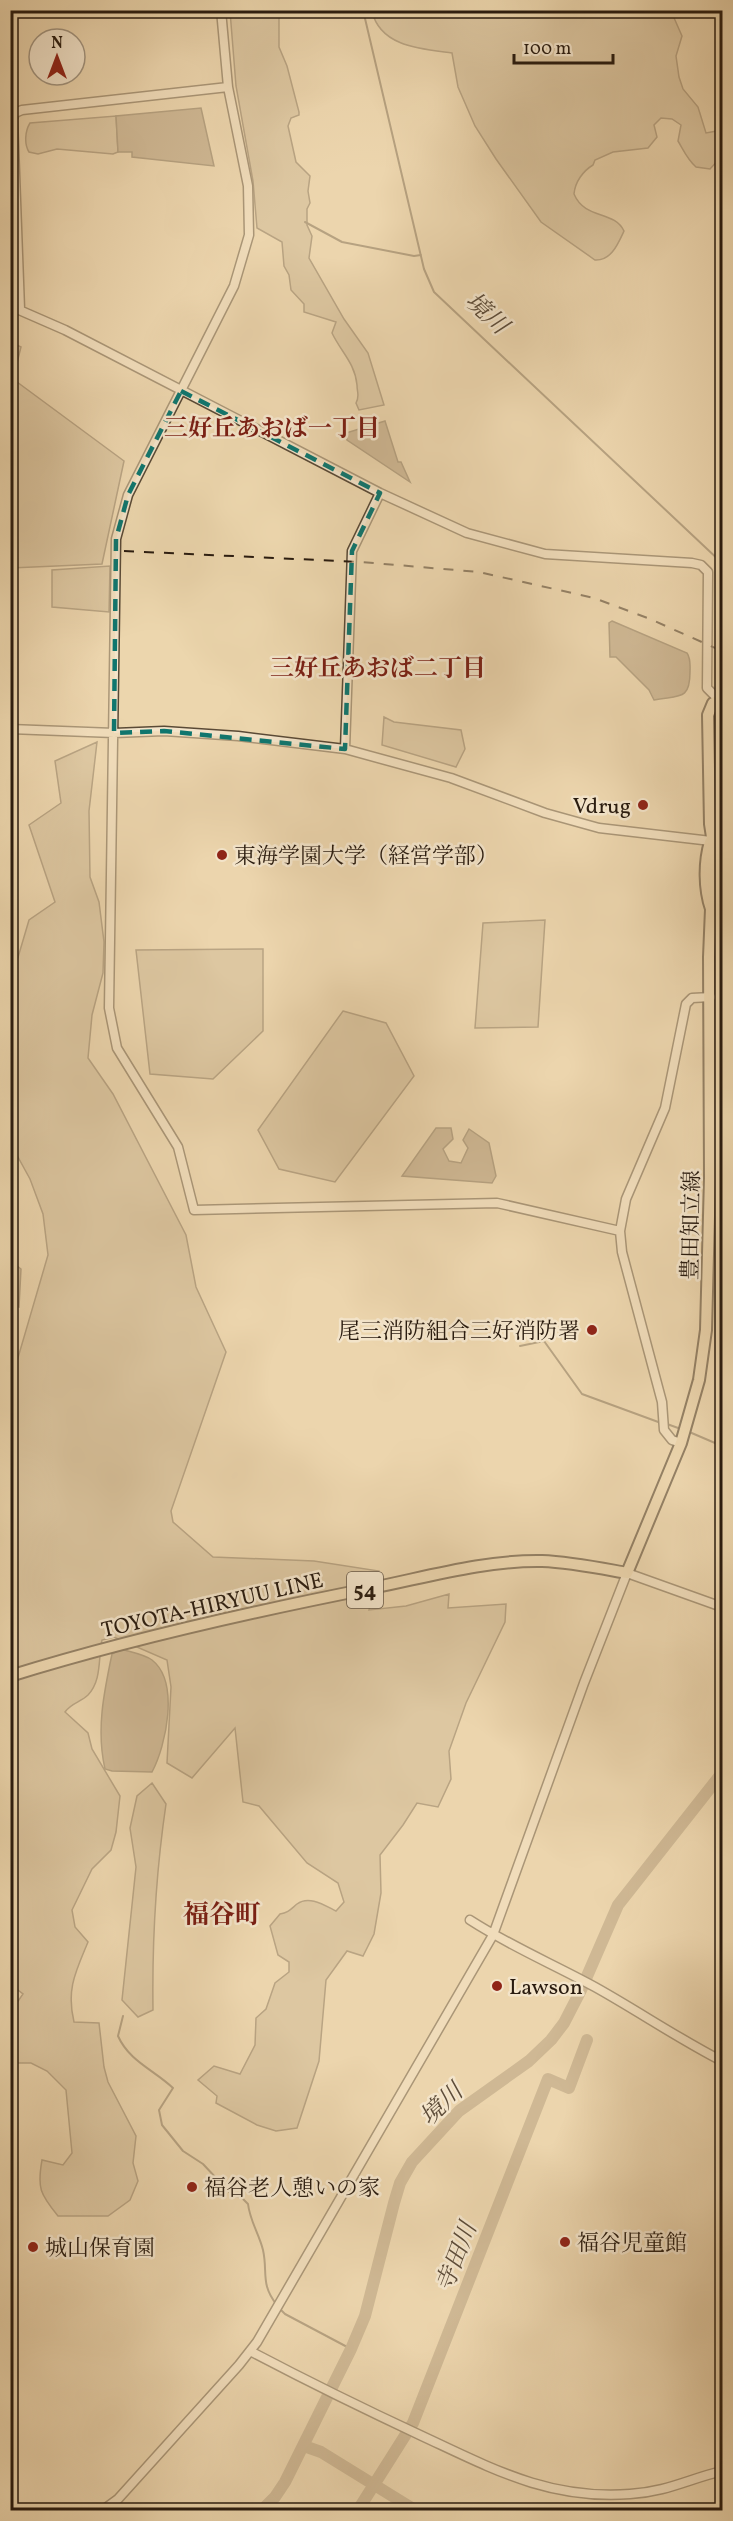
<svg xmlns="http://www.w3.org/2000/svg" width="733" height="2521" viewBox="0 0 733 2521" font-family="Vollkorn,'Noto Serif JP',serif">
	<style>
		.green { fill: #cbb692; stroke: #7a6850; stroke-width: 1.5 }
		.water { fill: #aa9677; stroke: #76654d; stroke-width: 1.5 }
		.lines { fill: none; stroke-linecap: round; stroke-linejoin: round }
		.stream { stroke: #76654d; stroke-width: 2 }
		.river { stroke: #aa9677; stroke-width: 12 }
		.minor-casing { stroke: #5a4a36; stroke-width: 11 }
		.major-casing { stroke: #291b0f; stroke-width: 14 }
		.minor { stroke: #f3e4ca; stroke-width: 8 }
		.major { stroke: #ecd6ad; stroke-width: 10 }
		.rail { stroke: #291b0f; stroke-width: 2; stroke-dasharray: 10 10; stroke-linecap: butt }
		.marked { fill: none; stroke: #0f766e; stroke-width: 4.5; stroke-dasharray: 12 8; stroke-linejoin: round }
		.poi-dot { fill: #8f2418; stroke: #f3e4ca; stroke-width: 2 }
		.labels { text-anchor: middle; stroke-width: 5; stroke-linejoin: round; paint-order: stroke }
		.shield { fill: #f3e4ca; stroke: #665747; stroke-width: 1.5 }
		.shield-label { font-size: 21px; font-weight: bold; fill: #291b0f }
		.poi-label { font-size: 22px; fill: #291b0f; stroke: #f3e4ca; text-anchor: start }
		.street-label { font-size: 22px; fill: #291b0f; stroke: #f3e4ca }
		.water-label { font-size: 24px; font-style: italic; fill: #5d4c39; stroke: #f3e4ca }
		.neighbourhood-label { font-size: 24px; font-weight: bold; fill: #7a1f14; stroke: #f3e4ca }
		.quarter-label { font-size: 26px; font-weight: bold; fill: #7a1f14; stroke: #f3e4ca }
	</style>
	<rect width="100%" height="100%" fill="#ecd6ad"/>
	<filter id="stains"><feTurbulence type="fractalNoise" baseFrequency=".00333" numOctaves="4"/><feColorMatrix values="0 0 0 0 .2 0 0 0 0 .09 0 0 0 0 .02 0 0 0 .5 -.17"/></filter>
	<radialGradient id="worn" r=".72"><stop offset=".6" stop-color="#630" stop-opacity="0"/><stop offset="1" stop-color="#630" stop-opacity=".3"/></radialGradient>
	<path class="green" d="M 230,11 L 279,11 L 279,47 L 287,66 L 299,112 L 299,115 L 291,118 L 288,126 L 296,162 L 310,176 L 308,191 L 310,203 L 307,209 L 307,225 L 312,236 L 309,258 L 344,319 L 368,353 L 384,405 L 359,410 L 356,403 C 360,396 357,393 357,385 C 355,363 341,352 332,333 L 336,322 L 304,312 L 304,304 L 291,290 L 289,275 L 284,266 L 282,242 L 257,228 L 253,181 L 236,86 Z
		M 372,11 L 671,11 L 682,36 L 676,56 L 679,77 L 683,89 L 698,107 L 706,133 L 717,131 L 719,144 L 722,148 L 722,156 L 710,169 L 696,167 C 687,159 684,151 678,141 L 681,125 L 672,119 L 661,118 L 654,125 L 657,137 L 648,148 L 613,152 L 595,160 L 593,165 C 583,171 575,182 574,194 C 585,220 614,210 624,231 C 618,244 611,261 595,260 L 541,222 L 496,159 L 475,126 L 458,87 L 452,53 C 422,49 380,47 372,11 Z
		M 116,116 L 118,152 L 113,154 L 57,149 L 38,154 L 29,152 C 24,144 25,131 30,123 Z
		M 10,342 L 21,347 L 13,379 L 124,461 L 102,564 L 11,568 Z
		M 110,566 L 109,612 L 52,607 L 52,570 Z
		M 384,717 L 394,722 L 461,730 L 465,749 L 456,767 L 382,745 Z
		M 97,742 L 89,811 L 90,877 L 99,902 L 104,942 L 103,973 L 92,1015 L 88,1058 L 113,1094 L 186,1235 L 196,1287 L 226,1352 L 171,1511 L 173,1522 L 213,1557 L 314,1561 L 379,1571 L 369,1610 L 406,1606 L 449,1594 L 448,1608 L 506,1604 L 505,1622 L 466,1703 L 449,1751 L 451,1779 L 438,1807 L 417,1803 L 403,1825 L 380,1855 L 381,1893 L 374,1934 L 363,1956 L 347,1951 L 326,1980 L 319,2061 L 297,2128 L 276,2131 L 257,2125 L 216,2103 L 217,2096 L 198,2080 L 214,2066 L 240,2074 L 255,2045 L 256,2018 L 266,2009 L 275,1983 L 289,1972 L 289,1962 L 278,1955 L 270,1926 L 280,1914 C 288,1913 291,1909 297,1904 C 309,1895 324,1905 336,1911 L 344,1902 L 338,1883 L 307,1863 L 259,1806 L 243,1802 L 235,1728 L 192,1778 L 167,1763 L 171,1687 L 167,1660 L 114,1637 L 102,1640 C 98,1659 102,1680 88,1695 C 81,1702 71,1703 65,1712 L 88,1733 L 92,1749 L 120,1796 L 116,1832 L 111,1850 L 92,1869 L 72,1910 L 75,1927 L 88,1942 C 76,1971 66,1989 74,2022 L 99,2023 L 104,2067 L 108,2082 L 136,2136 L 133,2163 L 138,2181 L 130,2200 L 108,2216 L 58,2216 C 40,2194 37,2188 42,2160 L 63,2165 L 72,2153 L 66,2090 L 47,2071 L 31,2063 L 11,2063 L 11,2026 L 14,2024 L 14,2007 L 23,1994 L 10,1984 L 10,1385 L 48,1255 L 43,1214 L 30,1179 L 13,1148 L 11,1138 L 11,981 L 29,920 L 55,902 L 29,825 L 61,803 L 55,761 Z
		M 545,920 L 538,1027 L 475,1028 L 483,923 Z
		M 263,949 L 263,1031 L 213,1079 L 150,1074 L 136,950 Z
		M 343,1011 L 386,1023 L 414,1076 L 335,1182 L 279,1169 L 258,1130 Z
		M 152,1783 L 166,1804 C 156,1872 152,1941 153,2010 L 138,2017 L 122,2000 L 136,1867 L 130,1828 L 137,1796 Z"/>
	<path class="water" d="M 201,108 L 214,166 L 132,157 L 132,152 L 118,152 L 116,116 Z
		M 385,421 L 398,462 L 401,462 L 410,482 L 347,440 L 346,433 Z
		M 612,621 L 687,653 C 691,659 690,665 690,672 C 690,701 679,695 654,700 L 649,690 L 616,657 L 610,657 L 609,623 Z
		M 436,1128 L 451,1128 L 453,1139 L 443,1149 L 449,1161 L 461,1163 L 468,1148 L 463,1140 L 469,1129 L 489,1143 L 496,1176 L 492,1183 L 402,1176 Z
		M 16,1265 L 21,1269 L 19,1307 L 11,1304 L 11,1266 Z
		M 121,1649 C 130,1652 144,1654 152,1660 C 180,1682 166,1746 152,1772 L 112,1771 L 105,1769 C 96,1730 104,1692 112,1654 Z"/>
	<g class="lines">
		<path class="stream" d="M 363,10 L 424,269 L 434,292 L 722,563
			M 305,222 L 342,242 L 414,256 L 421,255
			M 520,1346 L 544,1341 L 582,1394 L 661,1423
			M 667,1424 L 681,1429
			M 687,1431 L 722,1446
			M 123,2016 L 118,2036 C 129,2061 154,2070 173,2088 L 159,2110 L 162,2125 L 183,2151 L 203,2164 L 232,2195 L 242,2198 L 248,2204 C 250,2221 259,2234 263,2250 C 268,2272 260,2284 277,2305
			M 280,2309 L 285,2314 L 351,2349"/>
		<path class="river" d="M 304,2446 L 321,2452 L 415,2510
			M 262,2510 L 275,2497 L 285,2482 L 351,2349 L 365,2316 L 394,2203 L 400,2183 L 412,2162 L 459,2111 L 529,2061 L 551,2040 L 564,2023 L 581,1990 L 618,1905 L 722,1773
			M 358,2510 L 413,2423 L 548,2079 L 569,2088 L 587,2040"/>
		<defs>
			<path id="minor" d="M 221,10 L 228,87 L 248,186 L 249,235 L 234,286 L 128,495 L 116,539 L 109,1008 L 117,1048 L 178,1147 L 194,1210 L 497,1203 L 620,1231
				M 10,306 L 65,330 L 380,493 L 467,533 L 545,554 L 692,563 L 701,565 L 708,572 L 707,688 L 718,699
				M 20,309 L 13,119 L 15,113 L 22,110 L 228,87
				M 10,729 L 114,733 L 164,731 L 238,736 L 345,749 L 451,778 L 545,813 L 599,828 L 711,841 L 722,844
				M 345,749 L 352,551 L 380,493
				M 681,1443 L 672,1440 L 664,1430 L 662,1402 L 622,1252 L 620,1231 L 626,1199 L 665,1108 L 686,1004 L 692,998 L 711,997
				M 470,1920 C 510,1946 553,1964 595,1987 C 638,2011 679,2039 722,2061
				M 250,2351 C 307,2381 364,2409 422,2436 C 493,2469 549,2500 630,2494 C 666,2492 689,2479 722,2471
				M 103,2510 L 118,2499 L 239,2365 L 257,2342 L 493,1935 L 584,1683 L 627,1573 L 722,1607"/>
			<path id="major" d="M 710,842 C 704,862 704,889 711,909
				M 10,1676 C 129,1639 250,1612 372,1588 C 427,1577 485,1560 542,1561 C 570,1562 599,1568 627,1573 L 681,1443 L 699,1380 L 706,1330 L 710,1178 L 709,957 L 711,909 L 715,895 L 715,857 L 710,824 L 708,715 L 713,703 L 722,698"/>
		</defs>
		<use href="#minor" class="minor-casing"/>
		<use href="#major" class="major-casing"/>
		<use href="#minor" class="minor"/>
		<use href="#major" class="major"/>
		<path class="rail" d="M 124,551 L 361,562 L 479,572 L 594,598 L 650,619 L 722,651"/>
	</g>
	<path d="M0 0H733V2521H0ZM 181,391 L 380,493 L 352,551 L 345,749 L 164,731 L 114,733 L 116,539 L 128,495 Z" fill="#ecd6ad" fill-opacity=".55" fill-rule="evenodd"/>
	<path class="marked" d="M 181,391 L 380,493 L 352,551 L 345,749 L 164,731 L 114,733 L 116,539 L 128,495 Z"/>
	<g class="poi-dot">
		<circle cx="643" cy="805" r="6"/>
		<circle cx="222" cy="855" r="6"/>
		<circle cx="592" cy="1330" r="6"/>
		<circle cx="497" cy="1986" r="6"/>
		<circle cx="192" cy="2187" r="6"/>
		<circle cx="565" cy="2242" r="6"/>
		<circle cx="33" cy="2247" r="6"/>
	</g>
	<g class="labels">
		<rect class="shield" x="347" y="1572" width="36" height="36" rx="4.5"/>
		<g class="shield-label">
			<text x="365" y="1597">54</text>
		</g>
		<g class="poi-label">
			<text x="631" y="813" text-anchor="end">Vdrug</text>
			<text x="234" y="863">東海学園大学（経営学部）</text>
			<text x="580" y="1338" text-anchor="end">尾三消防組合三好消防署</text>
			<text x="509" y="1994">Lawson</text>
			<text x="204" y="2195">福谷老人憩いの家</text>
			<text x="577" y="2250">福谷児童館</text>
			<text x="45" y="2255">城山保育園</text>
		</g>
		<g class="street-label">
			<text transform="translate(690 1225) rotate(-89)" y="8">豊田知立線</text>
			<text transform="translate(212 1604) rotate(-13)" y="8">TOYOTA-HIRYUU LINE</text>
		</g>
		<g class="water-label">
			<text transform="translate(487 313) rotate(43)" y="8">境川</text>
			<text transform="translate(441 2104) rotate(-43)" y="8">境川</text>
			<text transform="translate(456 2257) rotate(-69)" y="8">寺田川</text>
		</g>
		<g class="neighbourhood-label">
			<text x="272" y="436">三好丘あおば一丁目</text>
			<text x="378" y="676">三好丘あおば二丁目</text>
		</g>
		<g class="quarter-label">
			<text x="222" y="1923">福谷町</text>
		</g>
	</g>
	<rect width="733" height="2521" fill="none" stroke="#ecd6ad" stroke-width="36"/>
	<rect x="12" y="12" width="709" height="2497" fill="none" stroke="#291b0f" stroke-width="3"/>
	<rect x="18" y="18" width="697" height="2485" fill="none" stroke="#291b0f" stroke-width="1.5"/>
	<g transform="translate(57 57)"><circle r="28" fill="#f3e4ca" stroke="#a2947f" stroke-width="1.5"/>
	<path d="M0-4.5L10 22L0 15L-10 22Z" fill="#8f2418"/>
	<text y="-9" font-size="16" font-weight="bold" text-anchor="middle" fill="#291b0f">N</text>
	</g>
	<path d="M514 54v9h99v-9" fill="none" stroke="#291b0f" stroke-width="3"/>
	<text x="523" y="54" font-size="18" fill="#291b0f" stroke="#f3e4ca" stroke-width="4.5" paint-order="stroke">100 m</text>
	<rect width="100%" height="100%" filter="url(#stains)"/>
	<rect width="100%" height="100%" fill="url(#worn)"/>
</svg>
